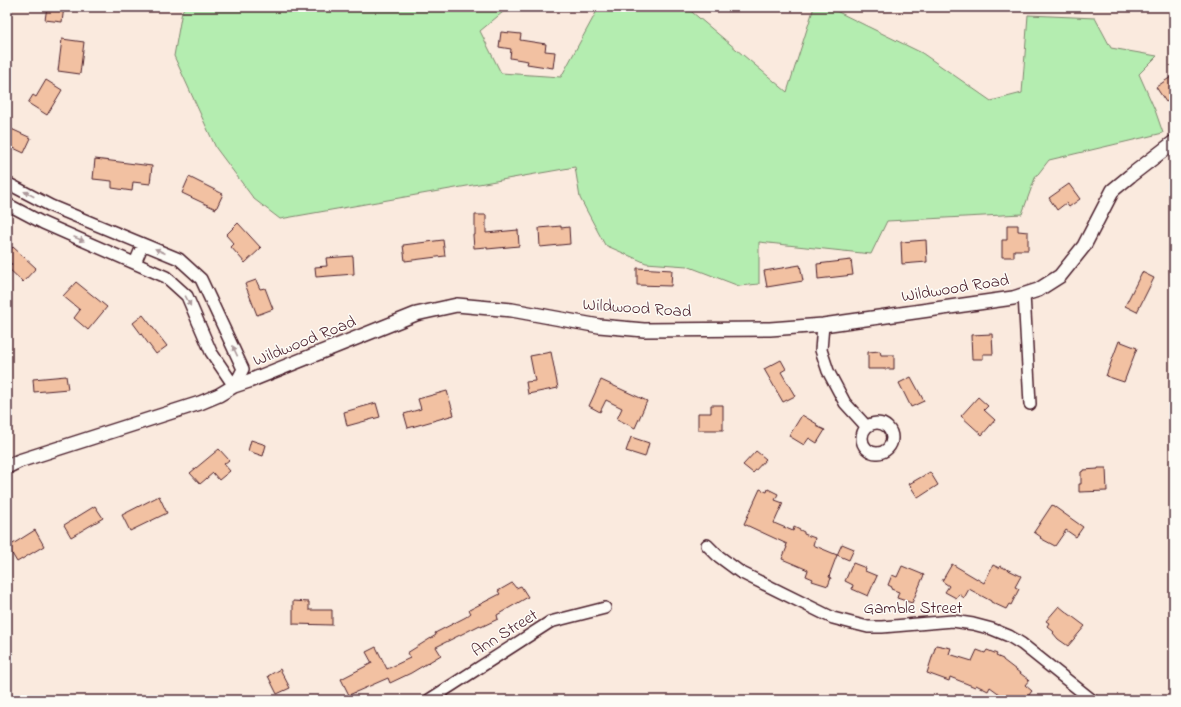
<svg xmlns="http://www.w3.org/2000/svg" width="1181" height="707" viewBox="0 0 1181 707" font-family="'Indie Flower',sans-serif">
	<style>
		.green { fill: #b4edb0; stroke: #7f866e }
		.building { fill: #f2c1a2; stroke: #4a1f2b }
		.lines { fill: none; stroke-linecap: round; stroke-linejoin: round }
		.minor-casing { stroke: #4a1f2b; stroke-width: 14 }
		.tertiary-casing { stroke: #4a1f2b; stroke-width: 16 }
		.minor { stroke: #fdfcf7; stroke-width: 11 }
		.tertiary { stroke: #fdfcf7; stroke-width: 13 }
		.oneway { fill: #ac999b }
		.labels { text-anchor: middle; stroke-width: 3; stroke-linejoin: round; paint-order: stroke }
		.street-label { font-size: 17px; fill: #4a1f2b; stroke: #fdfcf7 }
	</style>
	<rect width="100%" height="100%" fill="#faeade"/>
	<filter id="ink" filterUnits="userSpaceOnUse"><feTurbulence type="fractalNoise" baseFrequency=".025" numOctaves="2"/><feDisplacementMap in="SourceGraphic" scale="8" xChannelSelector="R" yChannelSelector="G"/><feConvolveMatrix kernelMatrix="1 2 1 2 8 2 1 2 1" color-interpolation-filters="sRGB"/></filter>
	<g filter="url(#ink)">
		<path class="green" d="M 185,7 L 509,7 L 480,31 L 501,73 L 561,77 L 599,7 L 686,7 L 787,92 L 814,7 L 828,7 L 922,53 L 991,101 L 1022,93 L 1028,15 L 1095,18 L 1111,48 L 1157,56 L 1139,74 L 1155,110 L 1163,133 L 1049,160 L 1035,178 L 1022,214 L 887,221 L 871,254 L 759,242 L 759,284 L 739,286 L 687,266 L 646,263 L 605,245 L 580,198 L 575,167 L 280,219 L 254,199 L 216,148 L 174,56 L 182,11 Z"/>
		<path class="building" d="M 47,7 L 64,7 L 62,22 L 45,20 Z
			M 501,32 L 521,34 L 520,40 L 546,44 L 545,51 L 555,52 L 553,68 L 527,64 L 528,61 L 510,58 L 511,49 L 499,47 Z
			M 62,39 L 84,42 L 80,74 L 58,71 Z
			M 1174,75 L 1174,97 L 1166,102 L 1156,87 Z
			M 46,80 L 62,90 L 47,115 L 28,103 L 33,95 L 36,97 Z
			M 7,127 L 31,138 L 24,153 L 7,145 Z
			M 95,159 L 152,166 L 150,184 L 133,182 L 132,191 L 112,188 L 112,181 L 93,179 Z
			M 189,177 L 223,194 L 216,209 L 182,193 Z
			M 1069,184 L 1080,199 L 1069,207 L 1066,203 L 1057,210 L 1049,198 Z
			M 475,215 L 486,215 L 486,233 L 518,230 L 519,246 L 487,249 L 487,247 L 474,248 L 473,235 L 475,235 Z
			M 238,223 L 261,248 L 245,263 L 231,247 L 234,244 L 226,235 Z
			M 1007,225 L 1018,225 L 1018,231 L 1028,232 L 1028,250 L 1014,250 L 1014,257 L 1002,257 L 1002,240 L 1007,240 Z
			M 561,226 L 561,228 L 569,227 L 570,244 L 540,247 L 539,228 Z
			M 443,240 L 445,256 L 405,261 L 403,245 Z
			M 926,240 L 927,262 L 902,264 L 901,242 Z
			M 13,247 L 36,268 L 23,282 L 8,268 L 12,264 L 7,260 L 7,253 Z
			M 353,256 L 354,274 L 316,277 L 315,267 L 327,266 L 326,258 Z
			M 851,260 L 853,275 L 818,279 L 817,264 Z
			M 800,265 L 803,281 L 767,287 L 764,271 Z
			M 637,268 L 672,270 L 671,286 L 637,285 Z
			M 1142,272 L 1154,278 L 1137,312 L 1125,306 Z
			M 256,280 L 260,289 L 265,288 L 273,309 L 257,315 L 245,284 Z
			M 76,282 L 107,307 L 88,330 L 74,318 L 80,310 L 63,296 Z
			M 143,315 L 167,346 L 156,354 L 133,323 Z
			M 992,334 L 993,354 L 983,354 L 983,359 L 972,359 L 971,335 Z
			M 1119,341 L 1137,348 L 1124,382 L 1106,376 Z
			M 880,351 L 881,355 L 894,355 L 894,369 L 868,369 L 868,352 Z
			M 551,352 L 558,388 L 528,394 L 526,382 L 535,381 L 530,356 Z
			M 781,360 L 786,369 L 781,372 L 795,396 L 783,402 L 764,369 Z
			M 66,376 L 68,389 L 34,392 L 33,379 Z
			M 911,377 L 924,401 L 911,407 L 899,383 Z
			M 601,380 L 647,401 L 635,428 L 617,419 L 622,408 L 606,400 L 600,412 L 589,406 Z
			M 447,391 L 454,415 L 408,428 L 404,414 L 421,409 L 418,399 Z
			M 978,397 L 988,406 L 984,410 L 995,420 L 982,435 L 961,416 Z
			M 376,403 L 380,417 L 347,426 L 344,412 Z
			M 711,405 L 723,405 L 723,430 L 698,430 L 698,413 L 711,413 Z
			M 802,415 L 817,424 L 816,426 L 825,430 L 817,443 L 809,438 L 804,445 L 789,436 Z
			M 631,437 L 649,443 L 645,457 L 626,451 Z
			M 251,440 L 266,445 L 263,456 L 248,451 Z
			M 219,449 L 229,460 L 224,464 L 230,471 L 219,480 L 213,473 L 200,484 L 190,473 Z
			M 756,451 L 766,459 L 753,473 L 743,465 Z
			M 1098,468 L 1106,468 L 1107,491 L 1079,492 L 1079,484 L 1081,484 L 1081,472 L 1083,471 L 1083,470 L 1098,469 Z
			M 930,472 L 938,485 L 918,498 L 909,484 Z
			M 760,489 L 767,492 L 768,489 L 778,494 L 775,500 L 783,503 L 774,523 L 793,531 L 794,527 L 804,532 L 804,534 L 815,538 L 813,545 L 837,555 L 831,571 L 829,577 L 831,578 L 828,586 L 812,581 L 813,579 L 806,576 L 808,570 L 782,559 L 787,547 L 786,547 L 787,544 L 744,524 Z
			M 159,496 L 167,513 L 130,531 L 122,515 Z
			M 1052,505 L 1083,527 L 1076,537 L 1066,530 L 1055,546 L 1040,538 L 1041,537 L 1034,532 Z
			M 95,506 L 103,518 L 71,537 L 64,525 Z
			M 35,530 L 44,546 L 17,562 L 8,547 Z
			M 842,544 L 854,549 L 849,560 L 837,555 Z
			M 853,563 L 866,568 L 865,571 L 877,576 L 868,596 L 852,589 L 853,585 L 845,581 Z
			M 952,564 L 984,583 L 993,565 L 999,568 L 1000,566 L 1021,576 L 1015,587 L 1019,589 L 1011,605 L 1009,604 L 1006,609 L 991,602 L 991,601 L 969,589 L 964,598 L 959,594 L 956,598 L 945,592 L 949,586 L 942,581 Z
			M 902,566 L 924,575 L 912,603 L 897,598 L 899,592 L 891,589 L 892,587 L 888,585 L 892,575 L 897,577 Z
			M 512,583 L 516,588 L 521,586 L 528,597 L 497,615 L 498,619 L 481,627 L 480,625 L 436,647 L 441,655 L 411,673 L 390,683 L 388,678 L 349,695 L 341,679 L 372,663 L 366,652 L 376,647 L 387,669 L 410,658 L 407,653 L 436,635 L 435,633 L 466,617 L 471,613 L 469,610 L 500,594 L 498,591 Z
			M 293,601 L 309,602 L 309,610 L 332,610 L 332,625 L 293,624 Z
			M 1059,606 L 1065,611 L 1085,626 L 1068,646 L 1058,639 L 1053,633 L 1054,632 L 1047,626 L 1049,623 L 1046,621 Z
			M 936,645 L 951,648 L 949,654 L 972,661 L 977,650 L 985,653 L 987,650 L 997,654 L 996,656 L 1003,659 L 1003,660 L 1029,680 L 1025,685 L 1032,691 L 1025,700 L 1008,700 L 990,687 L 988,691 L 976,685 L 975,687 L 950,677 L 949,681 L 927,673 Z
			M 280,669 L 290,688 L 277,694 L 268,676 Z"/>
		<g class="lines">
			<defs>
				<path id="minor" d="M 7,183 L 51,206 L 179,259 L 201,279 L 243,369 L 234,386 L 211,352 L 187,296 L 166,277 L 43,223 L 7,204
					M 135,263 L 143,244
					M 1024,294 L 1030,404
					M 823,325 L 821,350 L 828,371 L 845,403 L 866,426
					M862 438a15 15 0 1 1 30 0a15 15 0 1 1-30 0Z
					M 707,545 L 717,555 L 740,572 L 833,618 L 852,623 L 868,627 L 882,627 L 953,621 L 973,624 L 992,629 L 1009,636 L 1022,644 L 1092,700
					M 429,700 L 550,622 L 605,608"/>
				<path id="tertiary" d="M 7,467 L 19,461 L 200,403 L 219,395 L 234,386 L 249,381 L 416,314 L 457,305 L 512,310 L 599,326 L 644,330 L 770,329 L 823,325 L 1013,298 L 1038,290 L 1060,276 L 1084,246 L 1113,190 L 1130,176 L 1174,142"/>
			</defs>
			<use href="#minor" class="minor-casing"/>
			<use href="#tertiary" class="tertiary-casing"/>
			<use href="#minor" class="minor"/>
			<use href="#tertiary" class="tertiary"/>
		</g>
		<defs><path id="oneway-solid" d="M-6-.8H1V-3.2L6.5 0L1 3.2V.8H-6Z"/></defs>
		<g class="oneway">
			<use href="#oneway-solid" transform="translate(29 194) rotate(-153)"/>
			<use href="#oneway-solid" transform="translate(79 239) rotate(23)"/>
			<use href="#oneway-solid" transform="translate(160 251) rotate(-156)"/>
			<use href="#oneway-solid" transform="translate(188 301) rotate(62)"/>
			<use href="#oneway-solid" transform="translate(235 351) rotate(-115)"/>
		</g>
	</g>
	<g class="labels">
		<g class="street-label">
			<text transform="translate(955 287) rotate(-9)" y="6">Wildwood Road</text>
			<text transform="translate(637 307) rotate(4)" y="6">Wildwood Road</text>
			<text transform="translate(304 340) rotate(-22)" y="6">Wildwood Road</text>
			<text x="913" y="613">Gamble Street</text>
			<text transform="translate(504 632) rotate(-32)" y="6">Ann Street</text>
		</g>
	</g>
	<rect width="1181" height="707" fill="none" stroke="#fdfcf7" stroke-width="24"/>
	<rect x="12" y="12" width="1157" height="683" fill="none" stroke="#4a1f2b" stroke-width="1.5" filter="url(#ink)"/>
</svg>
